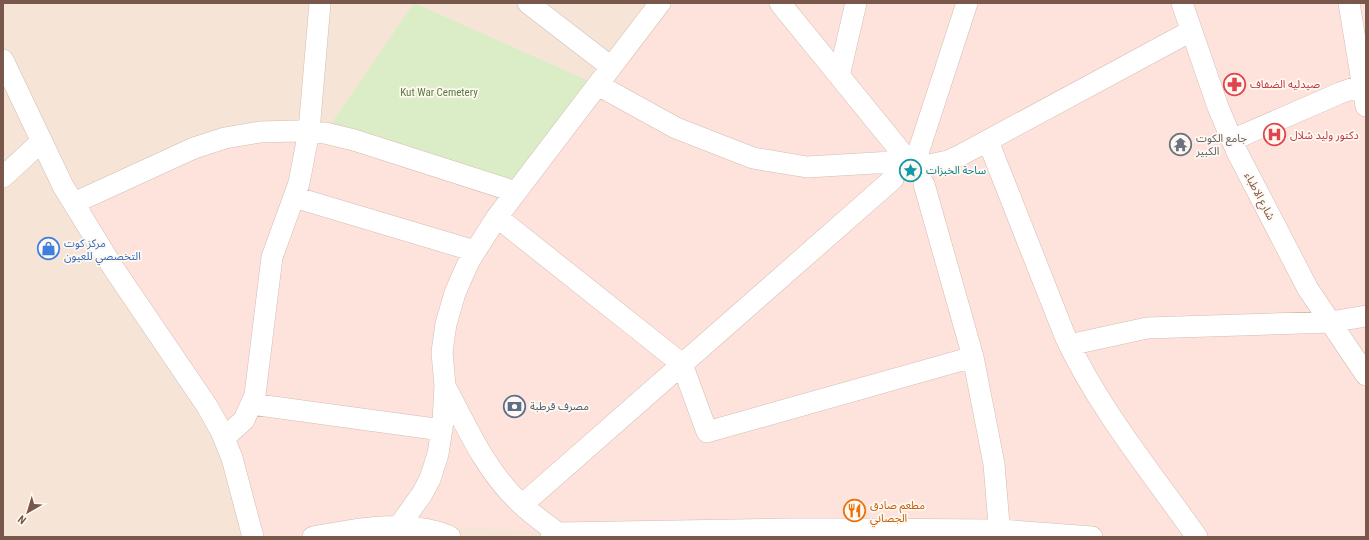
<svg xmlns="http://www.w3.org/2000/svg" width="1369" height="540" viewBox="0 0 1369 540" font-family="'Roboto Condensed','Noto Sans Arabic',sans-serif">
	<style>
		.residential { fill: #f6e5d7 }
		.commercial { fill: #fee3dd }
		.green { fill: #daedc6 }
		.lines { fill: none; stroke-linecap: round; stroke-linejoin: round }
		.minor-casing { stroke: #d4bcb0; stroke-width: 22 }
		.minor { stroke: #fff; stroke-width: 21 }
		.labels { text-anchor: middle; stroke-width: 3.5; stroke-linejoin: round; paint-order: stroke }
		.health-label { font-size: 11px; fill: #be3a42; stroke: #fff8f1; text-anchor: start }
		.park-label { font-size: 11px; fill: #577a3f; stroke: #fff8f1 }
		.worship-label { font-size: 11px; fill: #5b616d; stroke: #fff8f1; text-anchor: start }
		.culture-label { font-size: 11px; fill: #0d838f; stroke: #fff8f1; text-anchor: start }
		.street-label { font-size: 11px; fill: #7a574b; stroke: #fff8f1 }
		.shop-label { font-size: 11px; fill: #366cbe; stroke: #fff8f1; text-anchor: start }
		.service-label { font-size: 11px; fill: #4e5e75; stroke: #fff8f1; text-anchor: start }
		.food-label { font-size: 11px; fill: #c56008; stroke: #fff8f1; text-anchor: start }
	</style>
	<rect width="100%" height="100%" fill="#fef4e9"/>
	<path class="residential" d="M 3,3 L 1366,3 L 1366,537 L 3,537 Z"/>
	<path class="commercial" d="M 660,3 L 1366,3 L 1366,537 L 1077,537 L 591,532 L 399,526 L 315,537 L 246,537 L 221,431 L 74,203 L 225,138 L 325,133 L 516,192 Z"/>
	<path class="green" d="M 414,3 L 598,85 L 516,192 L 325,133 Z"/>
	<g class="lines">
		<defs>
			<path id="minor" d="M 528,3 L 611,67
				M 780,3 L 902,153
				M 1182,3 L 1218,107 L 1237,152 L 1308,289 L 1366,375
				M 1349,3 L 1366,106
				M 3,60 L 63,186 L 114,269 L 207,406 L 221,431 L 232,458 L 253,537
				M 839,76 L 856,3
				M 598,85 L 676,128 L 753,158 L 807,167 L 892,162
				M 1232,140 L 1340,93 L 1366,84
				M 988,141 L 1065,336 C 1099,409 1151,472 1197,537
				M 918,153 L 967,3
				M 929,165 L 948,161 L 961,155 L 1191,31
				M 3,177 L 42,141
				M 924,184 L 973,357 L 994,464 L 1000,537
				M 294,197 L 475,251
				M 74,203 L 194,148 L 225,138 L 260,132 L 297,131 L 325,133 L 354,140 L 516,192
				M 497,217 L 682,364 L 707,432 L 973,357
				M 1069,345 L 1147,328 L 1331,322 L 1366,316
				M 445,386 C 466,425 484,468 517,500 C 529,512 544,523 558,533
				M 251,404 L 442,430
				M 224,438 L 244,420 L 255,395 L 272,257 L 299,183 L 309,131 L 320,3
				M 522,505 L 893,179
				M 399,526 L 422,494 L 430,479 L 438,454 L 443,421 L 445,386 L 442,352 L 446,324 L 455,293 L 469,261 L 497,217 L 660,3
				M 313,537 C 350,531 386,522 424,529 C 434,531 442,532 450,537
				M 551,537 L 558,533 L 788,529 L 838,529 L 1000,530 L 1092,537"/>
		</defs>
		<use href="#minor" class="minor-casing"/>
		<use href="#minor" class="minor"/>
	</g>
	<defs>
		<symbol id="pharmacy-ring" viewBox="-11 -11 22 22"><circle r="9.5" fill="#fff8f1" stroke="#e0444e" stroke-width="1.5"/><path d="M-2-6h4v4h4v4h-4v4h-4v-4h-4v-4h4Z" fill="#e0444e"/></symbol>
		<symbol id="hospital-ring" viewBox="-11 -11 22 22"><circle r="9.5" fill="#fff8f1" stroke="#e0444e" stroke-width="1.5"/><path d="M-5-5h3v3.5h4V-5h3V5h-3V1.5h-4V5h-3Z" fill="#e0444e"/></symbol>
		<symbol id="temple-ring" viewBox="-11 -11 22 22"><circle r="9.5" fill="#fff8f1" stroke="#6b7280" stroke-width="1.5"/><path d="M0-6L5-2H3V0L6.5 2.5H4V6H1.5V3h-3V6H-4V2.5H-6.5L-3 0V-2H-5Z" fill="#6b7280"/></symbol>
		<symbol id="sight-ring" viewBox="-11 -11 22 22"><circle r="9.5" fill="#fff8f1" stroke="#0f9aa8" stroke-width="1.5"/><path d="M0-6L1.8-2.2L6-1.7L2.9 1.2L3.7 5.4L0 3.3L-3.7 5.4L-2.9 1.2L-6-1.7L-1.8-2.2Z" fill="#0f9aa8"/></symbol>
		<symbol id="shop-ring" viewBox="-11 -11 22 22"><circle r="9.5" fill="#fff8f1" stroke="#3f7fe0" stroke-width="1.5"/><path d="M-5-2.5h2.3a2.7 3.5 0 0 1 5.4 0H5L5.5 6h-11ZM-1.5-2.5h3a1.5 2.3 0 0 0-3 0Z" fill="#3f7fe0"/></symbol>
		<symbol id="bank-ring" viewBox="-11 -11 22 22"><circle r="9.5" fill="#fff8f1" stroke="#5c6f8a" stroke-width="1.5"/><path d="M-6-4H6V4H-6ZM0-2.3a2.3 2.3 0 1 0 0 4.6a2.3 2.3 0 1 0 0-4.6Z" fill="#5c6f8a"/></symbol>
		<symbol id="restaurant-ring" viewBox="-11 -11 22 22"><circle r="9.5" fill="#fff8f1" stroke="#e8710a" stroke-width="1.5"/><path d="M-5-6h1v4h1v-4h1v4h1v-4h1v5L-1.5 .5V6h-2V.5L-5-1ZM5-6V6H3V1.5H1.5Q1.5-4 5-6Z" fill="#e8710a"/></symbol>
	</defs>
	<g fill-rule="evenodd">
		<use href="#pharmacy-ring" x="1222" y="72" width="25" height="25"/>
		<use href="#hospital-ring" x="1262" y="122" width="25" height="25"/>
		<use href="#temple-ring" x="1168" y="132" width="25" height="25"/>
		<use href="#sight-ring" x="898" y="158" width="25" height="25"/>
		<use href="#shop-ring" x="36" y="236" width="25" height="25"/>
		<use href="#bank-ring" x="502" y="394" width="25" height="25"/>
		<use href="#restaurant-ring" x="842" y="498" width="25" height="25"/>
	</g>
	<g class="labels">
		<g class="health-label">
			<text x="1250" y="88">صيدليه الضفاف</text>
			<text x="1290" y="139">دكتور وليد شلال</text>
		</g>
		<g class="park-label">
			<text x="439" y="96">Kut War Cemetery</text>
		</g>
		<g class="worship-label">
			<text x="1196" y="142">جامع الكوت<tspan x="1196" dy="13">الكبير</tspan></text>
		</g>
		<g class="culture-label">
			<text x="926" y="174">ساحة الخبزات</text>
		</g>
		<g class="street-label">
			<text transform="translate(1260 196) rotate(62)" y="4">شارع الاطباء</text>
		</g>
		<g class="shop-label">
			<text x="64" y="247">مركز كوت<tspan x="64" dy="13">التخصصي للعيون</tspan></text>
		</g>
		<g class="service-label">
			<text x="530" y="410">مصرف قرطبة</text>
		</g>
		<g class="food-label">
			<text x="870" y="509">مطعم صادق<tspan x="870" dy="13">الجصاني</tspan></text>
		</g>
	</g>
	<rect width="1369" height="540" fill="none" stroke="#7a574b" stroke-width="8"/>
	<g transform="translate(28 512) rotate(218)" stroke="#fff8f1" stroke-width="3" paint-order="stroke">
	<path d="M0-3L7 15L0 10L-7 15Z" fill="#7a574b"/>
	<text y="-6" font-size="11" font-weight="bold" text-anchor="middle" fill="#7a574b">N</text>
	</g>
</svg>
